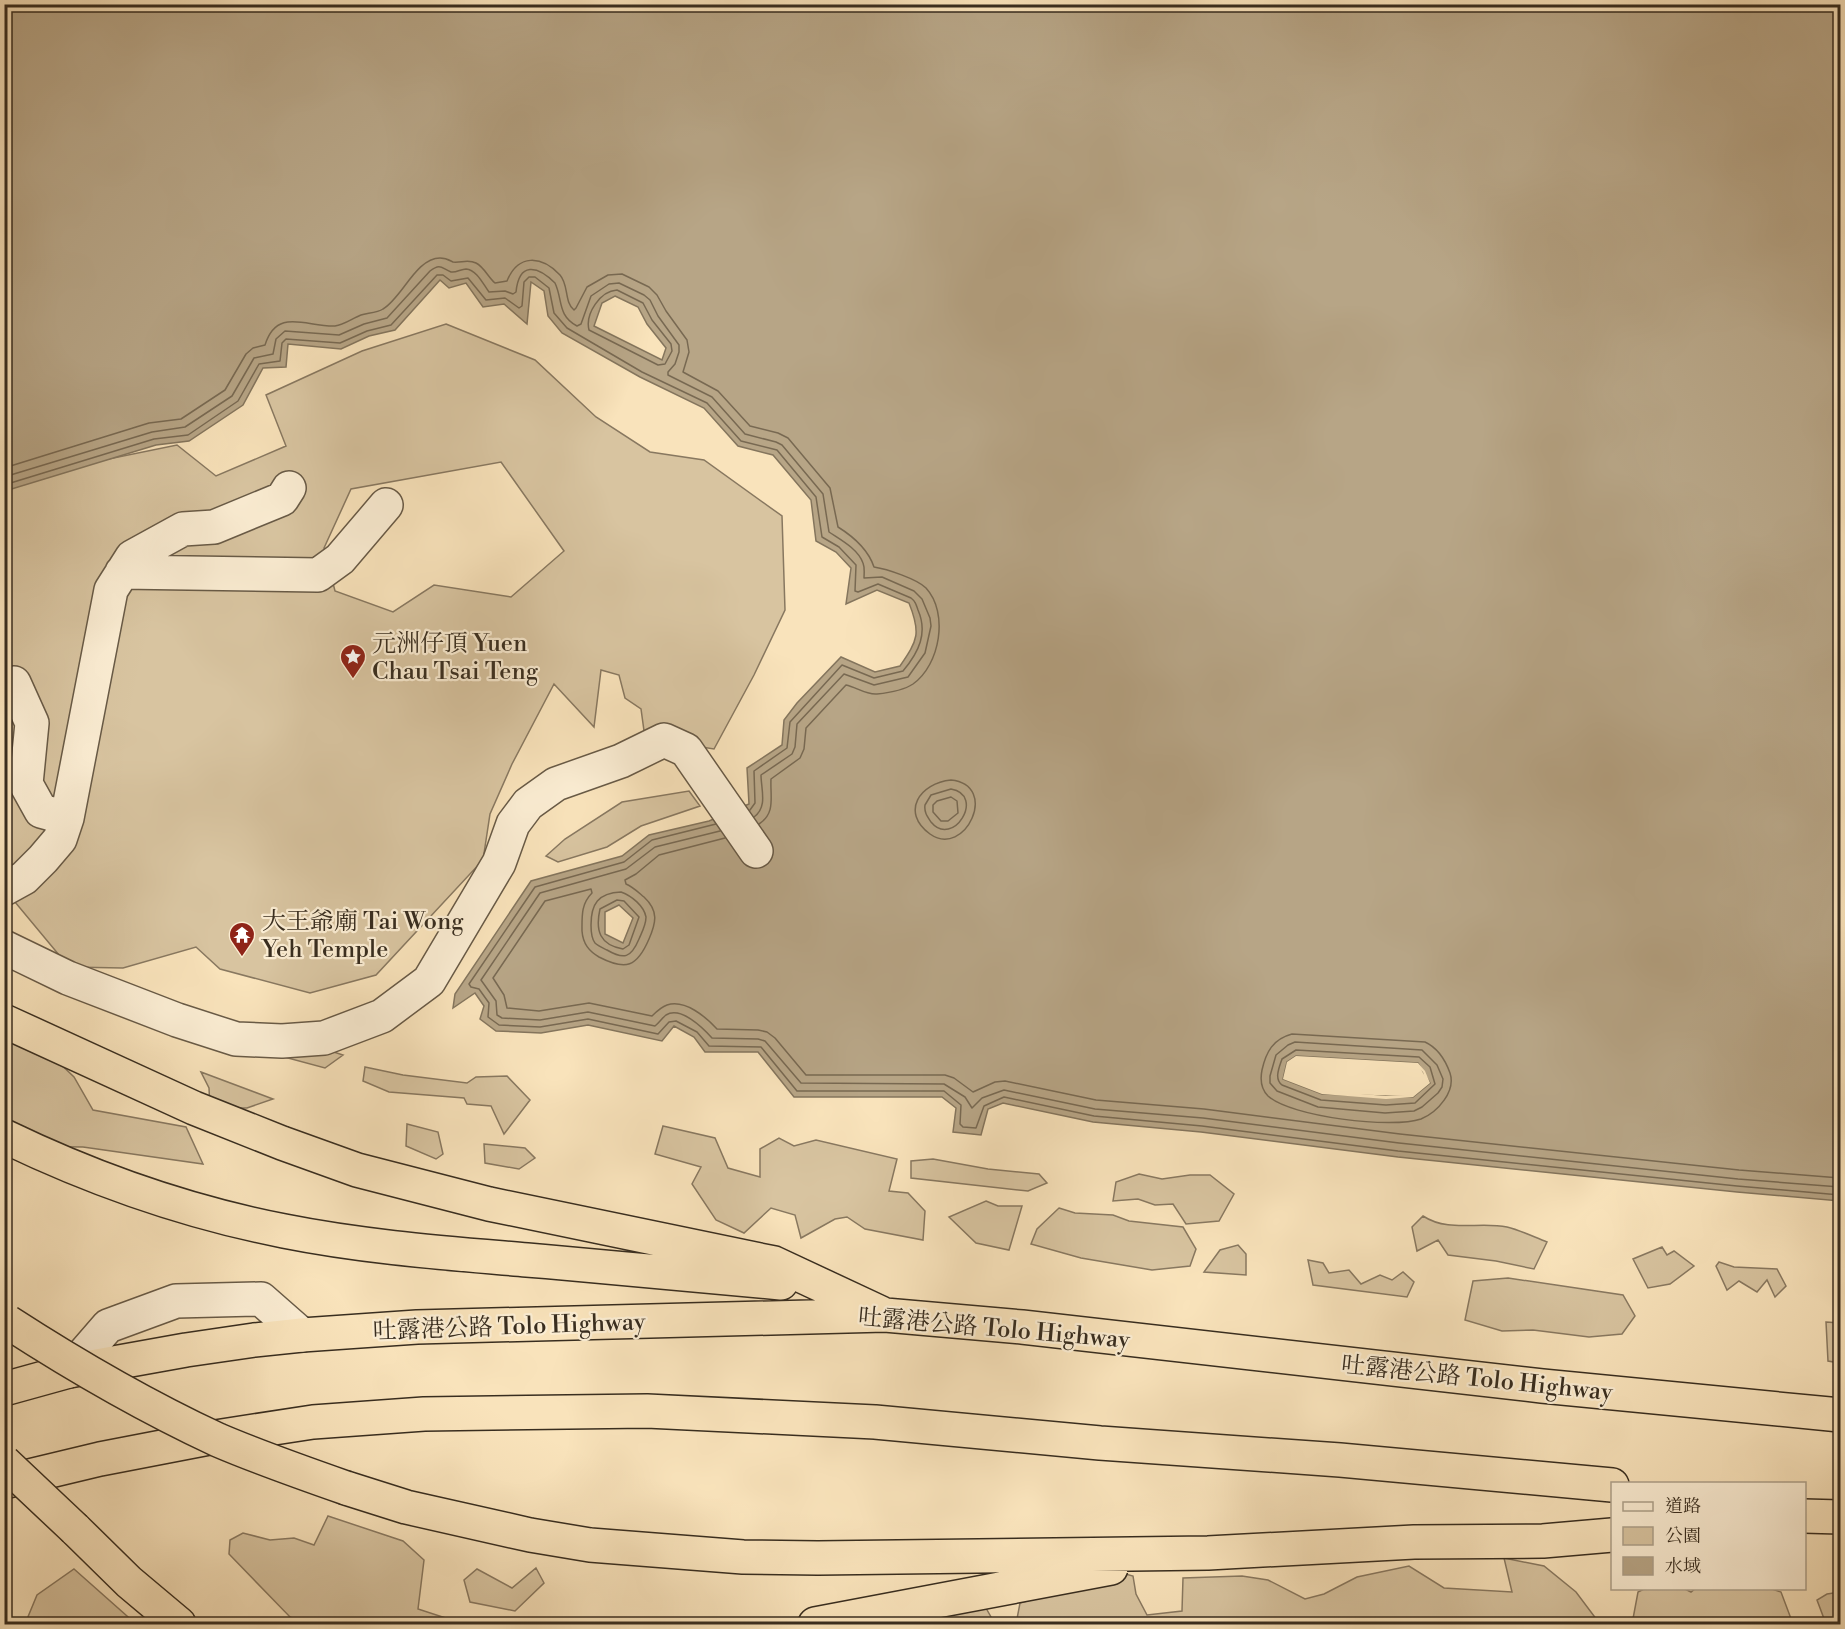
<svg xmlns="http://www.w3.org/2000/svg" width="1845" height="1629" viewBox="0 0 1845 1629" font-family="'Libre Bodoni','Noto Serif TC',serif">
	<style>
		.green { fill: #d8c4a0; stroke: #887860; stroke-width: 1.5; fill-rule: evenodd }
		.water { fill: #b7a586; stroke: #84755d; stroke-width: 1.5; fill-rule: evenodd }
		.pier { fill: #f9e3bb; fill-rule: evenodd }
		.lines { fill: none; stroke-linecap: round; stroke-linejoin: round }
		.shore { stroke: #786952; stroke-width: 1.5 }
		.minor-casing { stroke: #685a46; stroke-width: 36 }
		.highway-casing { stroke: #382d1f; stroke-width: 36 }
		.minor { stroke: #fbedd3; stroke-width: 33 }
		.highway { stroke: #f9e3bb; stroke-width: 33 }
		.highway-bridge-casing { stroke: #382d1f; stroke-width: 36; stroke-linecap: butt }
		.highway-bridge { stroke: #f9e3bb; stroke-width: 33 }
		.labels { text-anchor: middle; stroke-width: 4.5; stroke-linejoin: round; paint-order: stroke }
		.poi-label { font-size: 24px; fill: #382d1f; stroke: #fbedd3; text-anchor: start }
		.street-label { font-size: 24px; fill: #382d1f; stroke: #fbedd3 }
	</style>
	<rect width="100%" height="100%" fill="#f9e3bb"/>
	<filter id="stains"><feTurbulence type="fractalNoise" baseFrequency=".00333" numOctaves="4"/><feColorMatrix values="0 0 0 0 .2 0 0 0 0 .09 0 0 0 0 .02 0 0 0 .5 -.17"/></filter>
	<radialGradient id="worn" r=".72"><stop offset=".6" stop-color="#630" stop-opacity="0"/><stop offset="1" stop-color="#630" stop-opacity=".3"/></radialGradient>
	<path class="green" d="M 446,324 L 535,360 L 596,417 L 650,452 L 704,460 L 782,516 L 785,610 L 754,675 L 714,749 L 645,738 L 641,709 L 625,698 L 619,675 L 601,670 L 594,727 L 554,684 L 512,764 L 490,814 L 483,860 L 376,975 L 310,993 L 220,969 L 196,947 L 123,968 L 69,967 L 5,890 L 4,482 L 35,474 L 177,445 L 216,476 L 286,446 L 266,395 L 362,351 ZM 501,462 L 564,551 L 511,597 L 434,585 L 393,612 L 335,591 L 324,548 L 351,489 Z
		M 689,791 L 700,806 L 641,826 L 607,847 L 558,862 L 546,856 L 565,839 L 622,802 Z
		M 4,1010 L 74,1077 L 93,1110 L 186,1127 L 203,1164 L 83,1147 L 5,1146 Z
		M 309,1044 L 343,1055 L 325,1068 L 273,1054 Z
		M 365,1067 L 403,1075 L 467,1083 L 476,1077 L 507,1076 L 530,1100 L 504,1134 L 491,1106 L 467,1104 L 464,1098 L 389,1092 L 363,1081 Z
		M 201,1072 L 273,1099 L 247,1108 L 210,1108 L 209,1088 Z
		M 407,1124 L 438,1132 L 443,1154 L 436,1159 L 406,1146 Z
		M 663,1126 L 715,1138 L 728,1168 L 760,1177 L 760,1149 L 779,1138 L 794,1146 L 816,1140 L 897,1159 L 889,1191 L 908,1193 L 925,1211 L 923,1240 L 865,1229 L 847,1217 L 835,1219 L 801,1238 L 795,1215 L 771,1208 L 744,1233 L 716,1220 L 692,1184 L 701,1167 L 655,1154 Z
		M 484,1144 L 525,1148 L 535,1158 L 519,1169 L 485,1163 Z
		M 933,1159 L 988,1169 L 1039,1174 L 1047,1183 L 1028,1191 L 911,1178 L 911,1161 Z
		M 1139,1174 L 1162,1179 L 1190,1175 L 1210,1175 L 1234,1194 L 1219,1221 L 1186,1224 L 1173,1204 L 1155,1205 L 1138,1199 L 1113,1201 L 1116,1182 Z
		M 986,1201 L 998,1206 L 1022,1206 L 1009,1250 L 976,1243 L 949,1217 Z
		M 1059,1208 L 1075,1213 L 1113,1215 L 1129,1221 L 1183,1227 L 1196,1249 L 1190,1266 L 1152,1270 L 1081,1258 L 1031,1244 L 1037,1229 Z
		M 1423,1216 C 1449,1233 1479,1221 1507,1227 C 1520,1230 1534,1237 1547,1242 L 1534,1269 L 1496,1261 L 1448,1255 L 1438,1240 L 1417,1251 L 1412,1227 Z
		M 1238,1245 L 1246,1254 L 1246,1275 L 1204,1272 L 1220,1250 Z
		M 1662,1247 L 1667,1255 L 1674,1251 L 1694,1266 L 1670,1284 L 1648,1288 L 1633,1259 Z
		M 1308,1260 L 1323,1263 L 1329,1273 L 1349,1270 L 1361,1284 L 1380,1275 L 1392,1280 L 1403,1272 L 1414,1282 L 1407,1297 L 1313,1285 Z
		M 1719,1262 L 1734,1267 L 1777,1269 L 1786,1286 L 1775,1297 L 1767,1280 L 1757,1292 L 1739,1281 L 1727,1290 L 1716,1266 Z
		M 1508,1278 L 1623,1295 L 1635,1316 L 1622,1334 L 1589,1337 L 1533,1330 L 1502,1331 L 1465,1320 L 1473,1281 Z
		M 1826,1322 L 1840,1323 L 1840,1363 L 1828,1361 Z
		M 328,1516 L 403,1541 L 424,1560 L 418,1609 L 464,1624 L 305,1624 L 290,1617 L 229,1554 L 230,1540 L 243,1533 L 270,1540 L 294,1538 L 314,1545 Z
		M 1504,1558 L 1544,1566 L 1576,1592 L 1600,1624 L 1016,1624 L 1020,1603 L 1122,1573 L 1133,1576 L 1136,1594 L 1147,1615 L 1182,1611 L 1183,1578 L 1242,1576 L 1268,1580 L 1305,1599 L 1324,1594 L 1357,1577 L 1409,1566 L 1444,1588 L 1512,1592 Z
		M 536,1568 L 544,1583 L 515,1611 L 470,1602 L 464,1580 L 477,1569 L 512,1588 Z
		M 74,1569 L 136,1624 L 25,1624 L 37,1595 Z
		M 1644,1589 L 1685,1589 L 1691,1592 L 1696,1588 L 1769,1588 L 1781,1592 L 1793,1624 L 1632,1624 L 1638,1592 Z
		M 1840,1592 L 1840,1624 L 1826,1624 L 1817,1600 L 1827,1594 Z
		M 978,1594 L 995,1624 L 932,1624 L 946,1613 Z"/>
	<path class="water" d="M 5,5 L 1840,5 L 1840,1201 L 1737,1192 L 1398,1157 L 1201,1132 L 1093,1122 L 1003,1103 L 988,1109 L 981,1135 L 953,1132 L 956,1108 L 942,1097 L 794,1097 L 758,1052 L 705,1052 L 694,1037 L 674,1026 L 662,1041 L 588,1025 L 541,1033 L 496,1031 L 480,1019 L 484,1006 L 475,993 L 453,1008 L 455,994 L 531,881 L 622,856 L 649,835 L 709,821 L 749,804 L 747,768 L 782,745 L 784,720 L 797,703 L 841,657 L 875,672 L 900,666 C 918,640 921,633 909,603 L 877,590 L 846,604 L 851,568 L 836,552 L 816,541 L 811,500 L 773,455 L 738,446 L 704,408 L 640,377 L 562,333 L 548,316 L 544,291 L 531,282 L 527,324 L 504,304 L 483,307 L 466,283 L 449,288 L 440,280 L 395,330 L 369,336 L 341,349 L 288,344 L 286,367 L 263,368 L 243,405 L 189,441 L 156,445 L 5,491 ZM 615,296 L 638,307 L 647,324 L 666,348 L 662,360 L 594,326 L 602,303 ZM 619,905 L 633,918 L 623,943 L 605,934 L 605,912 ZM 1296,1056 L 1418,1063 L 1430,1083 L 1413,1097 L 1322,1094 L 1283,1079 L 1287,1062 Z"/>
	<path class="pier" d="M 1296,1056 L 1418,1063 L 1425,1071 L 1430,1083 L 1413,1097 L 1386,1099 L 1322,1094 L 1283,1079 L 1287,1062 ZM 1297,1059 L 1416,1066 L 1423,1072 L 1426,1082 L 1412,1095 L 1386,1096 L 1323,1091 L 1286,1077 L 1290,1064 Z"/>
	<g class="lines">
		<path class="shore" d="M 617,290 L 643,303 L 652,320 L 671,344 L 672,351 L 665,364 L 658,365 L 589,330 C 585,314 600,291 617,290 Z
			M 4,468 L 149,423 L 181,419 L 225,390 L 246,354 L 253,348 L 265,345 C 277,307 306,327 335,326 C 344,325 353,318 361,315 C 367,313 377,313 383,309 C 402,298 416,258 440,258 C 446,258 449,260 453,262 C 461,263 468,259 476,263 C 484,267 488,277 495,283 L 507,281 C 518,254 541,255 560,275 C 569,285 564,302 574,310 L 576,308 L 587,287 L 608,275 L 622,274 L 649,287 L 657,295 L 666,311 L 687,340 L 689,352 L 683,372 L 718,391 L 750,426 L 778,433 L 788,438 L 830,488 L 838,527 C 854,537 868,549 874,567 C 887,569 917,579 926,588 C 949,613 940,665 913,684 C 904,690 887,693 877,694 C 866,695 856,687 846,685 L 806,728 L 804,749 L 800,758 L 771,779 C 770,797 776,813 759,824
			M 4,477 L 152,432 L 185,427 L 232,396 L 254,358 L 273,354 L 276,339 L 285,331 L 339,335 L 364,324 L 387,318 L 430,271 C 441,263 441,268 451,272 C 456,273 461,269 466,269 C 477,270 483,284 489,292 L 505,291 L 513,294 L 516,292 C 519,262 537,265 555,283 C 563,300 557,315 577,326 L 581,324 L 591,296 L 609,284 L 619,283 L 644,295 L 650,300 L 658,316 L 679,345 L 679,352 L 675,364 L 668,372 L 668,375 L 712,397 L 745,434 L 776,442 L 782,445 L 823,494 L 829,532 C 841,540 858,549 863,563 C 865,568 864,574 864,578 L 882,577 L 914,591 L 922,599 L 930,618 L 931,626 L 925,653 L 908,677 L 874,685 L 844,674 L 797,724 L 795,747 L 792,754 L 761,775 C 761,789 768,807 754,817
			M 4,485 L 154,439 L 188,435 L 238,401 L 259,364 L 280,361 L 282,343 L 286,339 L 340,343 L 367,331 L 391,325 L 437,275 L 443,275 L 451,281 L 468,278 L 486,300 L 505,298 L 519,308 L 522,306 L 524,282 L 529,277 L 535,277 L 549,288 L 554,313 L 567,328 L 642,372 L 707,403 L 741,441 L 777,450 L 816,497 L 822,537 L 839,547 L 856,565 L 855,591 L 858,592 L 878,584 L 911,598 C 915,601 916,604 918,610 C 928,633 919,652 903,671 L 874,678 L 842,665 L 790,722 L 787,748 L 754,771 L 755,803 L 750,810
			M 951,780 C 1000,785 965,859 930,834 C 900,812 920,783 951,780 Z
			M 951,789 C 986,795 953,849 931,822 C 927,816 924,812 925,805 L 931,795 Z
			M 951,797 L 957,801 L 958,813 L 948,821 L 941,821 L 933,812 L 933,805 L 937,801 Z
			M 716,824 L 652,840 L 624,862 L 535,887 L 469,984 L 471,987 L 479,989 L 489,1003 L 488,1017 L 499,1025 L 540,1027 L 588,1019 L 658,1034 L 669,1022 L 676,1021 L 697,1032 L 709,1046 L 761,1047 L 797,1091 L 944,1091 L 961,1105 L 960,1124 L 963,1127 L 976,1128 L 984,1106 L 1004,1097 L 1094,1116 L 1202,1126 L 1398,1151 L 1737,1186 L 1840,1195
			M 720,831 L 655,847 L 626,869 L 540,893 L 481,980 L 496,1001 L 497,1015 L 502,1018 L 540,1020 L 588,1012 L 655,1026 C 659,1023 662,1018 666,1015 C 681,1006 703,1028 712,1038 L 758,1039 L 765,1041 L 801,1083 L 944,1084 L 965,1097 L 972,1108 L 982,1098 L 1004,1090 L 1095,1109 L 1203,1118 L 1399,1143 L 1738,1179 L 1840,1187
			M 725,838 L 659,855 L 636,874 L 625,880 L 626,884 C 633,887 638,892 644,897 C 659,911 656,923 649,939 C 637,967 626,971 599,957 C 589,951 583,944 582,931 C 582,916 581,904 592,893 L 591,889 L 545,901 L 493,978 L 504,995 L 507,1008 L 539,1011 L 589,1003 L 652,1016 C 656,1012 661,1007 667,1005 C 685,999 706,1017 717,1029 L 758,1030 L 767,1032 L 775,1038 L 806,1075 L 945,1075 L 954,1078 L 973,1092 L 995,1082 L 1005,1081 L 1096,1100 L 1204,1109 L 1400,1134 L 1739,1170 L 1840,1178
			M 621,892 C 632,896 644,906 646,917 C 646,925 642,932 639,939 C 631,958 624,960 607,950 C 603,948 598,946 595,943 C 591,938 591,931 591,925 C 591,904 598,893 621,892 Z
			M 617,900 L 624,901 L 639,917 L 629,945 L 623,949 C 600,945 595,931 600,909 Z
			M 1292,1034 L 1425,1042 C 1438,1048 1445,1059 1450,1073 C 1456,1091 1438,1112 1421,1119 C 1392,1129 1291,1117 1268,1096 C 1261,1089 1260,1080 1262,1070 C 1266,1052 1273,1039 1292,1034 Z
			M 1295,1042 L 1422,1050 L 1437,1065 L 1443,1079 L 1442,1087 L 1438,1093 L 1422,1107 L 1414,1111 L 1385,1113 L 1318,1107 L 1277,1091 L 1270,1083 L 1270,1076 L 1276,1055 L 1288,1045 Z
			M 1296,1050 L 1419,1057 L 1430,1067 L 1435,1084 L 1415,1103 L 1386,1105 L 1321,1100 L 1282,1085 C 1274,1079 1279,1068 1282,1059 Z"/>
		<defs>
			<path id="minor" d="M 122,572 L 318,575 L 340,559 L 386,505
				M 14,683 L 32,723 L 26,784 L 41,811 L 67,818
				M 4,889 L 24,878 L 43,859 L 60,839 L 67,818 L 111,590 L 132,557 L 183,529 L 214,527 L 282,499 L 289,488
				M 4,947 L 68,978 L 177,1020 L 236,1039 L 282,1041 L 324,1038 L 382,1016 L 429,981 L 499,863 L 513,824 L 528,804 L 556,784 L 621,761 L 664,740 L 686,750 L 756,851
				M 69,1371 L 108,1326 L 176,1301 L 261,1299 L 302,1335"/>
			<path id="highway" d="M 4,1021 L 194,1108 L 282,1143 L 357,1170 L 489,1204 L 774,1263 L 881,1313
				M 4,1136 C 93,1179 187,1212 284,1231 C 364,1247 446,1253 527,1260 C 612,1267 697,1275 781,1283
				M 4,1389 L 69,1371 L 186,1350 L 254,1340 L 302,1335 L 417,1327 L 885,1315 L 1022,1327 L 1542,1386 L 1840,1415
				M 4,1482 L 100,1459 L 209,1438 L 313,1422 L 424,1414 L 647,1411 L 875,1422 L 1100,1443 L 1340,1460 L 1612,1485
				M 346,1488 L 406,1507 L 530,1535 L 590,1545 L 743,1557 L 818,1558 L 1208,1553 L 1414,1542 L 1543,1541 L 1612,1535
				M 1804,1516 L 1840,1517
				M 75,1529 L 129,1582 L 179,1624
				M 815,1624 L 1111,1568"/>
		</defs>
		<use href="#minor" class="minor-casing"/>
		<use href="#highway" class="highway-casing"/>
		<use href="#minor" class="minor"/>
		<use href="#highway" class="highway"/>
		<defs>
			<path id="highway-bridge" d="M 8,1322 C 76,1366 145,1406 218,1440 C 260,1458 303,1473 346,1488
				M 4,1462 L 75,1529"/>
		</defs>
		<use href="#highway-bridge" class="highway-bridge-casing"/>
		<use href="#highway-bridge" class="highway-bridge"/>
	</g>
	<defs>
		<symbol id="sight-pin" viewBox="-11 -11 22 30"><path d="M0 17L-7.5 6A9.5 9.5 0 1 1 7.5 6Z" fill="#8f2418" stroke="#fbedd3"/><path d="M0-6L1.8-2.2L6-1.7L2.9 1.2L3.7 5.4L0 3.3L-3.7 5.4L-2.9 1.2L-6-1.7L-1.8-2.2Z" fill="#fff"/></symbol>
		<symbol id="temple-pin" viewBox="-11 -11 22 30"><path d="M0 17L-7.5 6A9.5 9.5 0 1 1 7.5 6Z" fill="#8f2418" stroke="#fbedd3"/><path d="M0-6L5-2H3V0L6.5 2.5H4V6H1.5V3h-3V6H-4V2.5H-6.5L-3 0V-2H-5Z" fill="#fff"/></symbol>
	</defs>
	<g fill-rule="evenodd">
		<use href="#sight-pin" x="338" y="642" width="30" height="40"/>
		<use href="#temple-pin" x="227" y="920" width="30" height="40"/>
	</g>
	<g class="labels">
		<g class="poi-label">
			<text x="372" y="651">元洲仔頂 Yuen<tspan x="372" dy="28">Chau Tsai Teng</tspan></text>
			<text x="262" y="929">大王爺廟 Tai Wong<tspan x="262" dy="28">Yeh Temple</tspan></text>
		</g>
		<g class="street-label">
			<text transform="translate(509 1326) rotate(-2)" y="8">吐露港公路 Tolo Highway</text>
			<text transform="translate(994 1328) rotate(5)" y="8">吐露港公路 Tolo Highway</text>
			<text transform="translate(1477 1378) rotate(6)" y="8">吐露港公路 Tolo Highway</text>
		</g>
	</g>
	<rect width="1845" height="1629" fill="none" stroke="#f9e3bb" stroke-width="24"/>
	<rect x="6" y="6" width="1833" height="1617" fill="none" stroke="#382d1f" stroke-width="3"/>
	<rect x="12" y="12" width="1821" height="1605" fill="none" stroke="#382d1f" stroke-width="1.5"/>
	<rect x="1611" y="1482" width="195" height="108" fill="#fbedd3" stroke="#ada08b" stroke-width="1.5"/>
	<rect x="1623" y="1502" width="30" height="9" fill="#fbedd3" stroke="#ada08b" stroke-width="1.5"/>
	<text x="1665" y="1512" font-size="18" fill="#382d1f">道路</text>
	<rect x="1623" y="1527" width="30" height="18" fill="#d8c4a0" stroke="#ada08b" stroke-width="1.5"/>
	<text x="1665" y="1542" font-size="18" fill="#382d1f">公園</text>
	<rect x="1623" y="1557" width="30" height="18" fill="#b7a586" stroke="#ada08b" stroke-width="1.5"/>
	<text x="1665" y="1572" font-size="18" fill="#382d1f">水域</text>
	<rect width="100%" height="100%" filter="url(#stains)"/>
	<rect width="100%" height="100%" fill="url(#worn)"/>
</svg>
